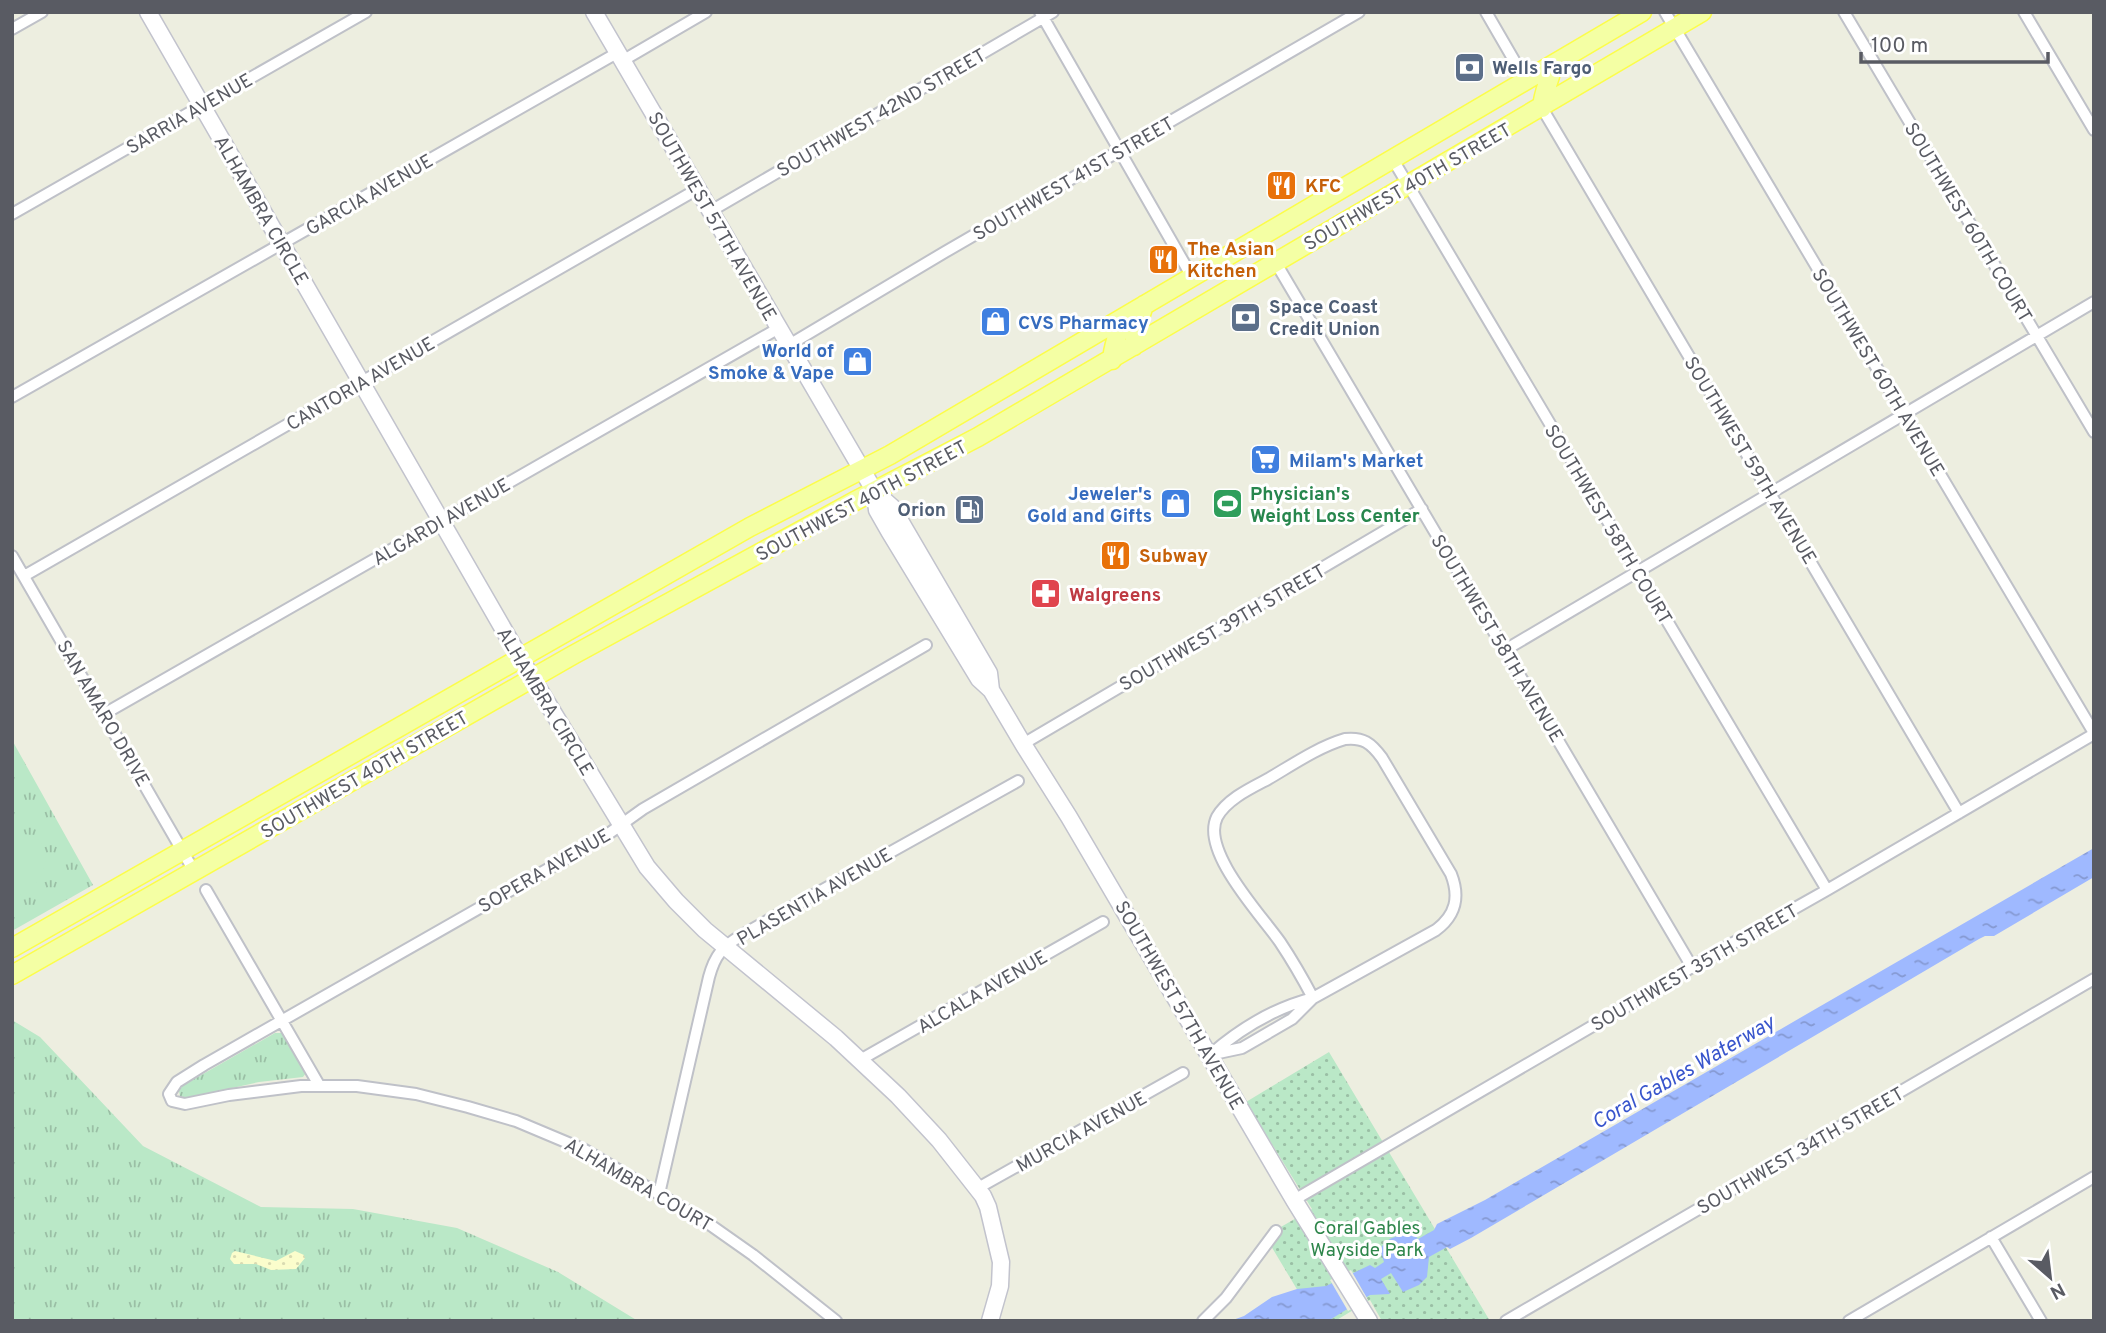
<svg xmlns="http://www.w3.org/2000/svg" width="2106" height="1333" viewBox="0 0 2106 1333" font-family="Overpass,sans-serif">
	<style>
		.grass { fill: url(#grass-tufts) }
		.sand { fill: url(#sand-dots) }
		.park { fill: url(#park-dots) }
		.garden { fill: #bae8c7 }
		.water { fill: url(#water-ripples) }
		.pier { fill: #edeee0 }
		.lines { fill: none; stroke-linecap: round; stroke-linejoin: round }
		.street-casing { stroke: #bfc1c8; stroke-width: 14 }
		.secondary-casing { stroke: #c2c3cd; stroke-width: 19 }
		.primary-casing { stroke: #fcfd4a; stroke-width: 21 }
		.street { stroke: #fff; stroke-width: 10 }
		.secondary { stroke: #fff; stroke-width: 16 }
		.primary { stroke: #f4ffa4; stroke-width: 18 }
		.labels { text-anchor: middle; stroke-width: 6; stroke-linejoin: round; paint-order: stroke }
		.service-label { font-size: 19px; font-weight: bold; fill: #4e5e75; stroke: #fff; text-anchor: start }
		.street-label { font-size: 19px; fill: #595b63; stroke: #fff }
		.food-label { font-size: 19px; font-weight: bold; fill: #c56008; stroke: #fff; text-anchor: start }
		.shop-label { font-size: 19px; font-weight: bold; fill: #366cbe; stroke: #fff; text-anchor: start }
		.leisure-label { font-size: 19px; font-weight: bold; fill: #27864d; stroke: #fff; text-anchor: start }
		.health-label { font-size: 19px; font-weight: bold; fill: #be3a42; stroke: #fff; text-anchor: start }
		.park-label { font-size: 19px; fill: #2e864b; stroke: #fff }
		.water-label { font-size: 21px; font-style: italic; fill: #3855cc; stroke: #fff }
	</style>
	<defs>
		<pattern id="grass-tufts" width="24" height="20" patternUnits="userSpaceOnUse" patternTransform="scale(1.75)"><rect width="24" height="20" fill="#bae8c7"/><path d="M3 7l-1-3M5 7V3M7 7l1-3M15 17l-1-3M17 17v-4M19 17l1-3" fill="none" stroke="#9abfa5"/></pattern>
		<pattern id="sand-dots" width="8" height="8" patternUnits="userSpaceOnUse" patternTransform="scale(1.75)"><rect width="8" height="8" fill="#fbfdcc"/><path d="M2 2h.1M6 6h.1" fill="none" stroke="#d9dbb2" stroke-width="1.8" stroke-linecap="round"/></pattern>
		<pattern id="park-dots" width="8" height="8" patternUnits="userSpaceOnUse" patternTransform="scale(1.75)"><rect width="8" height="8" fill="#bae8c7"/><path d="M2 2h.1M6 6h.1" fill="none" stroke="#9abfa5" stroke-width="1.8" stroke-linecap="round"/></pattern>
		<pattern id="water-ripples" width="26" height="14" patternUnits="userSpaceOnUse" patternTransform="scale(1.75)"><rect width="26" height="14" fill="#9fb9ff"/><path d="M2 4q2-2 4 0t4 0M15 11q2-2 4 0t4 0" fill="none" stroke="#8599d2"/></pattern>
	</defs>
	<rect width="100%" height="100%" fill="#edeee0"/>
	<path class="grass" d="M 12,740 L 93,885 L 12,931 Z
		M 12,1020 L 40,1037 L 143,1146 L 261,1207 L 353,1209 L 457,1228 L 558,1272 L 638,1321 L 12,1321 Z
		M 275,1033 L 283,1033 L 306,1073 L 303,1077 L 259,1082 L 187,1098 L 180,1096 L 179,1091 L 182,1086 Z"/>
	<path class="sand" d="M 235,1251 L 276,1261 L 295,1251 L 304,1255 L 305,1258 L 296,1269 L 271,1270 L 256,1264 L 234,1264 L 230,1259 L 232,1253 Z"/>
	<path class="park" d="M 1329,1052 L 1490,1321 L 1382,1321 L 1370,1300 L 1335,1321 L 1316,1321 L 1265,1236 L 1312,1209 L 1246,1102 Z"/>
	<path class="garden" d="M 12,834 C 20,835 28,833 35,837 C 57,851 41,886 23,895 L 12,894 Z"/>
	<path class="water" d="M 2094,848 L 2094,877 L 1994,936 L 1985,936 L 1979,939 L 1471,1238 L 1450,1249 L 1447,1247 L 1429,1257 L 1427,1277 L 1419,1285 L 1403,1292 L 1391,1273 L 1381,1279 L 1390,1294 L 1370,1295 L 1328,1321 L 1230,1321 L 1244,1316 L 1272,1297 L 1297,1289 L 1326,1286 L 1370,1265 L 1375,1268 L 1384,1262 L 1380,1250 C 1387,1236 1400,1235 1414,1234 L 1418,1239 L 1434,1230 L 1437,1224 L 1485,1200 Z"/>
	<path class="pier" d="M 1351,1270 L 1368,1300 L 1348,1311 L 1330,1280 Z"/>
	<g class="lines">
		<defs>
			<path id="street" d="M 1040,12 L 1192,277
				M 1486,12 L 1526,81
				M 1665,12 L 2094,733
				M 1844,12 L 2094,432
				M 2024,12 L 2094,130
				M 12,29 L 42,12
				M 622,61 L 706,12
				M 1542,108 L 1959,813
				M 1392,158 L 1827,890
				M 709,212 L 1053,12
				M 12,214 L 366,12
				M 1260,236 L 1692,967
				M 789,345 L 945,252 L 1359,12
				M 12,397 L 617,53
				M 12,556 L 194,871
				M 24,576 L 696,190
				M 1505,650 L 2094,302
				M 104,714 L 779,328
				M 1345,739 C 1363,737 1371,743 1382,758 L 1451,874 C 1460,897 1456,915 1436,930 L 1313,998 C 1303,979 1292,960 1280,942 C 1262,916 1200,851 1217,817 C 1227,799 1251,788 1268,779 C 1292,765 1318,747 1345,739 Z
				M 1023,744 L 1422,509
				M 206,890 L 319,1085
				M 1211,1054 C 1241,1028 1274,1008 1313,998
				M 1209,1055 L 1242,1048 L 1292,1019 L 1313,998
				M 860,1060 L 1103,922
				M 978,1188 L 1183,1073
				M 659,1194 L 709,977 C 715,955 722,947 742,935 L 1018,781
				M 1294,1200 L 1651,992 L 1710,956 L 1827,890 L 2094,734
				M 1991,1237 L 2041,1321
				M 836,1321 L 753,1255 L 709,1224 L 585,1150 L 516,1121 L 468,1107 L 416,1094 L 357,1086 L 301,1086 L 229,1095 L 185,1104 L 172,1101 L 169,1094 L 177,1082 L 204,1065 L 604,837 L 643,809 L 926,645
				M 1203,1321 L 1226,1298 L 1276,1231
				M 1506,1321 L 2094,979
				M 1849,1321 L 2094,1177"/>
			<path id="secondary" d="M 148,12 L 520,658 L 647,867 L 676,901 L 705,930 L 836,1038 L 898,1096 L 939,1140 L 983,1196 L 988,1207 L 1001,1262 L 1000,1286 L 990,1321
				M 594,12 L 875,492 L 892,507 L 989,673 L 991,690
				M 875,492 L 877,510 L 889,531 L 979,679 L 991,690 L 1023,744 L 1069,817 L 1294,1200 L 1369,1321"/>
			<path id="primary" d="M 1542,108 C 1543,92 1550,80 1553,65
				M 1134,346 L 1136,330 L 1144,305
				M 1112,360 C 1113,345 1119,334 1121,319
				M 12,948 L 750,527 L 890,455 L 1642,12
				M 12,975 L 573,655 L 855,501 L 978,437 L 1702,12"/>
		</defs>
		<use href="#street" class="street-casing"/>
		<use href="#secondary" class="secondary-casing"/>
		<use href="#primary" class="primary-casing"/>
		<use href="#street" class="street"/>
		<use href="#secondary" class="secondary"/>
		<use href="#primary" class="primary"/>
	</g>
	<defs>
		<symbol id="bank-square" viewBox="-11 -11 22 22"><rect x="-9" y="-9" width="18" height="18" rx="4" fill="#5c6f8a" stroke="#fff"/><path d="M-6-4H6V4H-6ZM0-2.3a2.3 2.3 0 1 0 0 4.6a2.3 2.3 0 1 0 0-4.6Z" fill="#fff"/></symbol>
		<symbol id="restaurant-square" viewBox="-11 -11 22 22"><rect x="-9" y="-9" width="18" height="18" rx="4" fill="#e8710a" stroke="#fff"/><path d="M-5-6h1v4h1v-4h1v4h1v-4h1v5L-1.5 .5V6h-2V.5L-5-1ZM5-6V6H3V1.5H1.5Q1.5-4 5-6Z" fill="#fff"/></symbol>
		<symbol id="shop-square" viewBox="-11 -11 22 22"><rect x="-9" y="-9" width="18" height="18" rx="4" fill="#3f7fe0" stroke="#fff"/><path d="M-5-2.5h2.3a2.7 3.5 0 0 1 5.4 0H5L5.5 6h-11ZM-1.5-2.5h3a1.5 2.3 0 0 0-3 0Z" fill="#fff"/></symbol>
		<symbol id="supermarket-square" viewBox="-11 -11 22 22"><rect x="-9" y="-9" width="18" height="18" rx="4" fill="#3f7fe0" stroke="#fff"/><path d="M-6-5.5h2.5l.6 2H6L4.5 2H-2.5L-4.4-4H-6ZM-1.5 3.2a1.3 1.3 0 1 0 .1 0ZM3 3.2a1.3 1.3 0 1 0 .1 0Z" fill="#fff"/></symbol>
		<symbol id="stadium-square" viewBox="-11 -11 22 22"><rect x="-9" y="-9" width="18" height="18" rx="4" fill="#2e9e5b" stroke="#fff"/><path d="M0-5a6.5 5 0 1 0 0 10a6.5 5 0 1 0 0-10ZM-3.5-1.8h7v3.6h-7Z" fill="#fff"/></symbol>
		<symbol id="fuel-square" viewBox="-11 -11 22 22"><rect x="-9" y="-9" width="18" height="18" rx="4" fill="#5c6f8a" stroke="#fff"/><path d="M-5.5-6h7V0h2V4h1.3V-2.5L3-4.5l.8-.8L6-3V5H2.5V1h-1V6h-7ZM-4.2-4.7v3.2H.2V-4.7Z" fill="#fff"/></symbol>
		<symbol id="pharmacy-square" viewBox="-11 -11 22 22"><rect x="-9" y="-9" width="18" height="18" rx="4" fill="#e0444e" stroke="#fff"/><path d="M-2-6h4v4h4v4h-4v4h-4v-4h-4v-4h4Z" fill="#fff"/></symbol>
	</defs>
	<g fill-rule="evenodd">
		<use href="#bank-square" x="1452" y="50" width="35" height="35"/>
		<use href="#restaurant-square" x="1264" y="168" width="35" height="35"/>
		<use href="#restaurant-square" x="1146" y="242" width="35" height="35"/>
		<use href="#bank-square" x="1228" y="300" width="35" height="35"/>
		<use href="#shop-square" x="978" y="304" width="35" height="35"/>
		<use href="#shop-square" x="840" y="344" width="35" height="35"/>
		<use href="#supermarket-square" x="1248" y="442" width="35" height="35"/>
		<use href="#shop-square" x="1158" y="486" width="35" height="35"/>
		<use href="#stadium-square" x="1210" y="486" width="35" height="35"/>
		<use href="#fuel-square" x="952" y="492" width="35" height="35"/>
		<use href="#restaurant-square" x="1098" y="538" width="35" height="35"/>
		<use href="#pharmacy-square" x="1028" y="576" width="35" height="35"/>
	</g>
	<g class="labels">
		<g class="service-label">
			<text x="1492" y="74">Wells Fargo</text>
			<text x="1269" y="313">Space Coast<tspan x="1269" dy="22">Credit Union</tspan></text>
			<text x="946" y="516" text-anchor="end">Orion</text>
		</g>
		<g class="street-label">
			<text transform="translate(881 112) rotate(-30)" y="7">SOUTHWEST 42ND STREET</text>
			<text transform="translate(189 113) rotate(-30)" y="7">SARRIA AVENUE</text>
			<text transform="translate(1073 178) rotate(-30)" y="7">SOUTHWEST 41ST STREET</text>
			<text transform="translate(1407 186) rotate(-30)" y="7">SOUTHWEST 40TH STREET</text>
			<text transform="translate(369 194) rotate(-30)" y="7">GARCIA AVENUE</text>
			<text transform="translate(262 210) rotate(60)" y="7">ALHAMBRA CIRCLE</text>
			<text transform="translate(713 216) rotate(60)" y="7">SOUTHWEST 57TH AVENUE</text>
			<text transform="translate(1969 222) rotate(59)" y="7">SOUTHWEST 60TH COURT</text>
			<text transform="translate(1879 372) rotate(59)" y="7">SOUTHWEST 60TH AVENUE</text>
			<text transform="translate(360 383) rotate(-30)" y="7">CANTORIA AVENUE</text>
			<text transform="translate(1751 460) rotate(59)" y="7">SOUTHWEST 59TH AVENUE</text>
			<text transform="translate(861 500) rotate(-28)" y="7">SOUTHWEST 40TH STREET</text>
			<text transform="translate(441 521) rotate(-30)" y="7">ALGARDI AVENUE</text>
			<text transform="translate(1609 524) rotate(59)" y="7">SOUTHWEST 58TH COURT</text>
			<text transform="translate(1222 627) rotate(-30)" y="7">SOUTHWEST 39TH STREET</text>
			<text transform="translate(1498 638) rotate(59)" y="7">SOUTHWEST 58TH AVENUE</text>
			<text transform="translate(546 701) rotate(59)" y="7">ALHAMBRA CIRCLE</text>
			<text transform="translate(104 713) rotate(60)" y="7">SAN AMARO DRIVE</text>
			<text transform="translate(364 774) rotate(-30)" y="7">SOUTHWEST 40TH STREET</text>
			<text transform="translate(544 870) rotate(-30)" y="7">SOPERA AVENUE</text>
			<text transform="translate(814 896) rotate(-30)" y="7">PLASENTIA AVENUE</text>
			<text transform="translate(1694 967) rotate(-30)" y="7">SOUTHWEST 35TH STREET</text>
			<text transform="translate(982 991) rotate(-30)" y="7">ALCALA AVENUE</text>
			<text transform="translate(1180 1005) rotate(60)" y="7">SOUTHWEST 57TH AVENUE</text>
			<text transform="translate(1081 1131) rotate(-29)" y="7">MURCIA AVENUE</text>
			<text transform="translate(1800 1150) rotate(-30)" y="7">SOUTHWEST 34TH STREET</text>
			<text transform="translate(639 1184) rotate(30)" y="7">ALHAMBRA COURT</text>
		</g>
		<g class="food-label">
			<text x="1305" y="192">KFC</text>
			<text x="1187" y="255">The Asian<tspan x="1187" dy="22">Kitchen</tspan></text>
			<text x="1139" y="562">Subway</text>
		</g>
		<g class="shop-label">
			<text x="1018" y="329">CVS Pharmacy</text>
			<text x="834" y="357" text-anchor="end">World of<tspan x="834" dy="22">Smoke &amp; Vape</tspan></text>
			<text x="1289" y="467">Milam's Market</text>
			<text x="1152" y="500" text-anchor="end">Jeweler's<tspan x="1152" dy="22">Gold and Gifts</tspan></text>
		</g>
		<g class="leisure-label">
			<text x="1250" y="500">Physician's<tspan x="1250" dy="22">Weight Loss Center</tspan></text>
		</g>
		<g class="health-label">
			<text x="1069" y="601">Walgreens</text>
		</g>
		<g class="park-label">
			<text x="1367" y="1234">Coral Gables<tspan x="1367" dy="22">Wayside Park</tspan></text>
		</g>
		<g class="water-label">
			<text transform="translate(1683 1072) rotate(-30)" y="7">Coral Gables Waterway</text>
		</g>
	</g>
	<rect width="2106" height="1333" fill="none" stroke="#595b63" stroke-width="28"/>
	<g transform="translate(2050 1277) rotate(152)" stroke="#ffffff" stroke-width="5" paint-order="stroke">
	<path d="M0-5L12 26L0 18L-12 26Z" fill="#595b63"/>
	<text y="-10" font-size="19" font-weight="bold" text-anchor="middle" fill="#595b63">N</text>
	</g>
	<path d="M1861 52v10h187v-10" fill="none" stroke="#595b63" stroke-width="3.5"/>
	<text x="1871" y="52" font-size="21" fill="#595b63" stroke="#ffffff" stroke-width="5" paint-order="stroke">100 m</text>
</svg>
